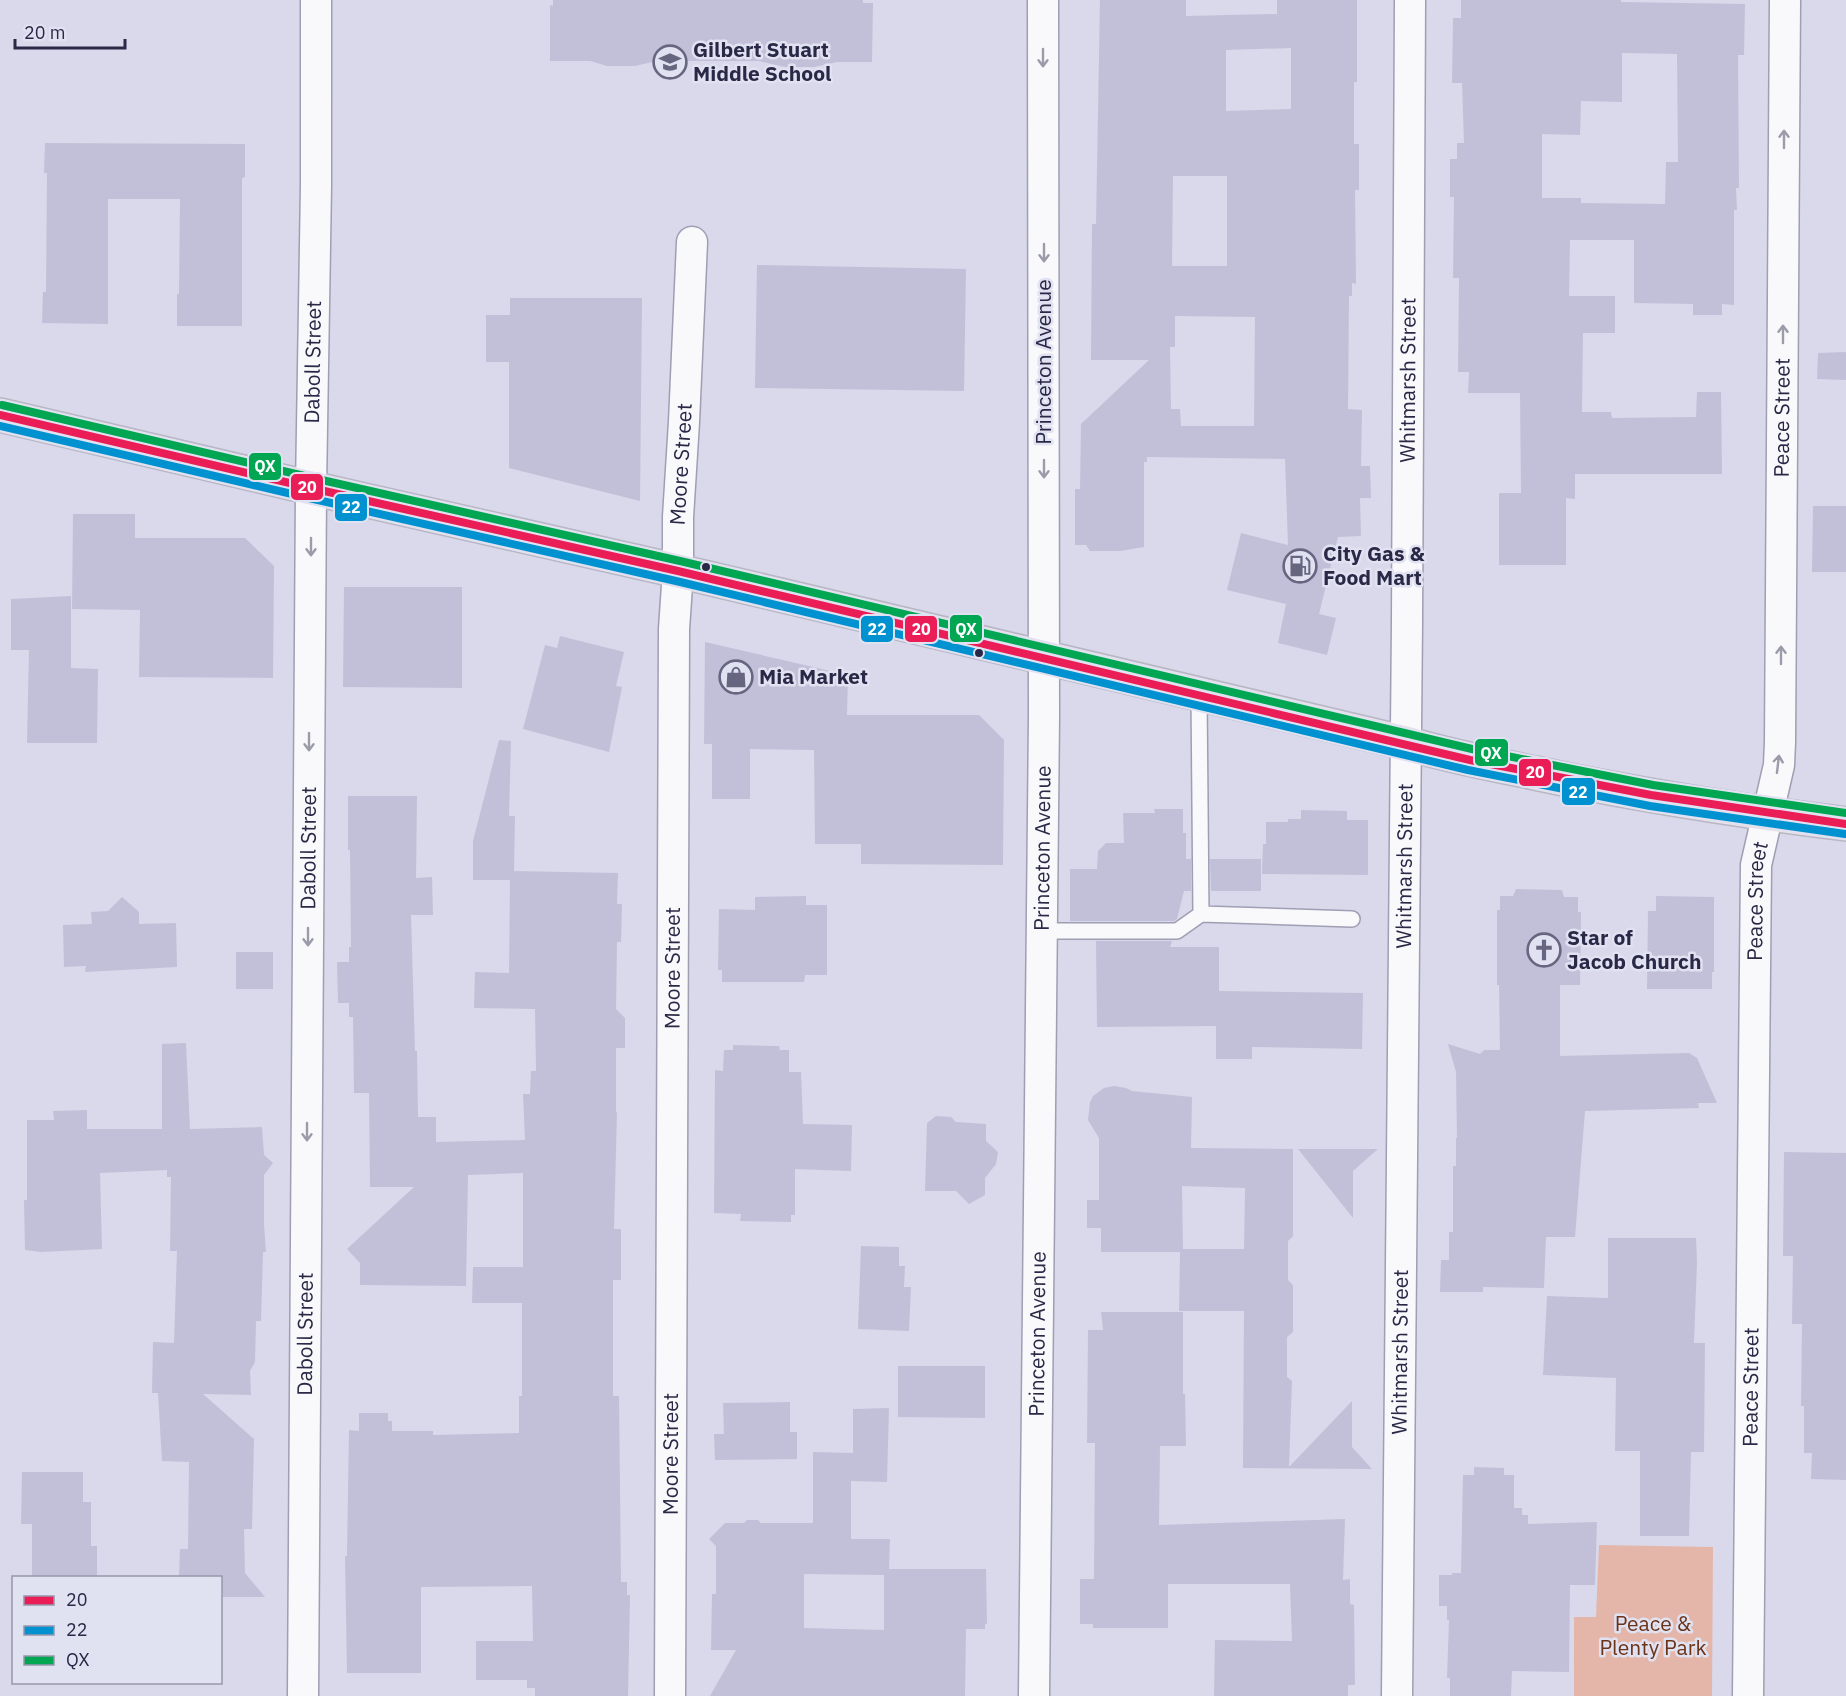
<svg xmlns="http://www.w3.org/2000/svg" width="1846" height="1696" viewBox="0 0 1846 1696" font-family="'IBM Plex Sans',sans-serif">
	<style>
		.green { fill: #e4b5a9 }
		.building { fill: #c1c0d8; fill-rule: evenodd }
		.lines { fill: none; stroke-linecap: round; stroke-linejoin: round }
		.service-casing { stroke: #9f9eb3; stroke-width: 18 }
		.minor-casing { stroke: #9f9eb3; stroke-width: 33 }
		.primary-casing { stroke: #b7b7c5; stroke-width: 36 }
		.service { stroke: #f9f9fc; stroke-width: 15 }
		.minor { stroke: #f9f9fc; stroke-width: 30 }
		.primary { stroke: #e7e1e7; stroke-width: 33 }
		.bus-1-casing { stroke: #e0e1f1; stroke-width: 12 }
		.bus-2-casing { stroke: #e0e1f1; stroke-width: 12 }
		.bus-3-casing { stroke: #e0e1f1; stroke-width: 12 }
		.bus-1 { stroke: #ea1d57; stroke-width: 8 }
		.bus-2 { stroke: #0092d0; stroke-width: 8 }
		.bus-3 { stroke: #00a651; stroke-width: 8 }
		.oneway { stroke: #9b9baa }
		.bus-dot { fill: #292846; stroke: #e0e1f1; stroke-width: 2 }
		.labels { text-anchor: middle; stroke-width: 5; stroke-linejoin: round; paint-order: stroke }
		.poi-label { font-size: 21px; font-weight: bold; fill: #292846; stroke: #e0e1f1; text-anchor: start }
		.street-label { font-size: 21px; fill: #292846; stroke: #e0e1f1 }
		.park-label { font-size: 21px; fill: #6b3318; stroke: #e0e1f1 }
		.line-badge { stroke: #e0e1f1; stroke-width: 2 }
		.badge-label { font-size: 16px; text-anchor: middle; font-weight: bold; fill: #fff }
	</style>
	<rect width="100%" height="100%" fill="#d9d9eb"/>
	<path class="green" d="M 1599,1545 L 1713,1547 L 1712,1696 L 1574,1696 L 1574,1617 L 1596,1617 Z"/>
	<path class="building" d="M 553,0 L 863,0 L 863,3 L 873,3 L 872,62 L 837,62 L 814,67 L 785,67 L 759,61 L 657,61 L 635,66 L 607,66 L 590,61 L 550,61 L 550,5 L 553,6 Z
		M 1100,0 L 1186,0 L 1186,16 L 1277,14 L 1277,0 L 1357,0 L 1357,82 L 1354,82 L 1354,144 L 1359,144 L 1359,190 L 1355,190 L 1356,284 L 1352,283 L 1352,296 L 1349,296 L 1348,409 L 1362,410 L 1361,466 L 1370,466 L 1371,498 L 1360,498 L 1361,536 L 1338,537 L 1319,614 L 1336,618 L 1327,655 L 1278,643 L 1286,604 L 1227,590 L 1241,533 L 1288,545 L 1285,459 L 1147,457 L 1147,462 L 1144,462 L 1144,547 L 1120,551 L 1090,551 L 1086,545 L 1075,545 L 1075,489 L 1080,489 L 1081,424 L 1149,360 L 1091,360 L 1092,224 L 1096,224 ZM 1291,48 L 1291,109 L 1226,111 L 1226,50 ZM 1173,176 L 1227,176 L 1227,266 L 1172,266 ZM 1175,316 L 1255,317 L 1254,426 L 1181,426 L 1180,409 L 1171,409 L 1170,347 L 1175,347 Z
		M 1461,0 L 1621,0 L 1621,2 L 1745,4 L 1744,55 L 1738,55 L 1739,188 L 1736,188 L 1737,210 L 1734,210 L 1734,305 L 1722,304 L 1722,315 L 1693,315 L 1693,304 L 1634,303 L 1634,240 L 1570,240 L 1569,296 L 1615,296 L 1615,333 L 1583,333 L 1582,412 L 1611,412 L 1612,418 L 1696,417 L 1697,392 L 1721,392 L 1722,474 L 1575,474 L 1575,499 L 1566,498 L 1566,565 L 1499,565 L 1499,493 L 1521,493 L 1520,393 L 1468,393 L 1469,372 L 1458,372 L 1459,278 L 1453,278 L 1454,197 L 1450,197 L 1450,159 L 1457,159 L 1457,143 L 1464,143 L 1462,83 L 1452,83 L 1453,18 L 1461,18 ZM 1622,53 L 1677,54 L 1678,162 L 1666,162 L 1665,204 L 1581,203 L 1581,198 L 1542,198 L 1542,134 L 1580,135 L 1581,101 L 1622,102 Z
		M 45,143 L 245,144 L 245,177 L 242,178 L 242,326 L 177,326 L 177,294 L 179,294 L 180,199 L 108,199 L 108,324 L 42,323 L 43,292 L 46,292 L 47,173 L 44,173 Z
		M 757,265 L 966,269 L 964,391 L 755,388 Z
		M 510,298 L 642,298 L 640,501 L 509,468 L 509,362 L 486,362 L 486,315 L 510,315 Z
		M 1846,352 L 1846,380 L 1817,379 L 1818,353 Z
		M 1813,506 L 1846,506 L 1846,572 L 1812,572 Z
		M 73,514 L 135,514 L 135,538 L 245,538 L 274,566 L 273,678 L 139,677 L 140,610 L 72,609 Z
		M 344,587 L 462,587 L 462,688 L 343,687 Z
		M 71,596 L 71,668 L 98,669 L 97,743 L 27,743 L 29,650 L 11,650 L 11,599 Z
		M 560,636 L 624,652 L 616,686 L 622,687 L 609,752 L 523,729 L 545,645 L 557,648 Z
		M 705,642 L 848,675 L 847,715 L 979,715 L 1004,740 L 1003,865 L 861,864 L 861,844 L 815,844 L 814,750 L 750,749 L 750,799 L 712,799 L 712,744 L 704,744 Z
		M 499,740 L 511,741 L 509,816 L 515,816 L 514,871 L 618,873 L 617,904 L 622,904 L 621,942 L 617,942 L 616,1009 L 625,1018 L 625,1048 L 616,1048 L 616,1112 L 617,1112 L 614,1229 L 621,1229 L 621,1280 L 613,1280 L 613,1396 L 619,1396 L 621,1582 L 627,1582 L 627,1595 L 630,1595 L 628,1696 L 535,1696 L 535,1688 L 527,1688 L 527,1680 L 476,1680 L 476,1641 L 533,1641 L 532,1586 L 421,1587 L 421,1673 L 347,1673 L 345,1556 L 347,1556 L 349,1430 L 359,1431 L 359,1413 L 388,1413 L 388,1421 L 392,1421 L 392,1431 L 433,1431 L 433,1435 L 519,1433 L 519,1396 L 522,1396 L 522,1303 L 472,1303 L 473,1267 L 523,1267 L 523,1173 L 468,1175 L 466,1286 L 360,1285 L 360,1263 L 347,1249 L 414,1187 L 370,1187 L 369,1093 L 354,1093 L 353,1017 L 349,1017 L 349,1003 L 338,1003 L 337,962 L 349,962 L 349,947 L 351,947 L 350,850 L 348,850 L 348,796 L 417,796 L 416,878 L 432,877 L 433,915 L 411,915 L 415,1051 L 417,1051 L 418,1117 L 436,1117 L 436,1142 L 525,1140 L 523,1094 L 530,1094 L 531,1071 L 536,1071 L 535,1009 L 474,1008 L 475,972 L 509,973 L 510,880 L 473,880 L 473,841 Z
		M 1154,809 L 1183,809 L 1183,833 L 1186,833 L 1186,859 L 1191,859 L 1191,891 L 1184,891 L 1177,919 L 1174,921 L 1070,921 L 1070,869 L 1097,869 L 1098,851 L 1106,843 L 1124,843 L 1123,813 L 1155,813 Z
		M 1301,810 L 1347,811 L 1347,820 L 1368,820 L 1368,875 L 1262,874 L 1263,844 L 1266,844 L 1266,822 L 1288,822 L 1288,819 L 1301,819 Z
		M 1210,859 L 1261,859 L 1261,891 L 1211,891 Z
		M 1516,889 L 1562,890 L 1564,897 L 1578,897 L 1578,912 L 1581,912 L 1580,985 L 1560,985 L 1560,1056 L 1689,1053 L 1697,1058 L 1717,1103 L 1698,1103 L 1699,1108 L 1585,1111 L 1575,1237 L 1546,1237 L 1544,1288 L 1483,1287 L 1483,1292 L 1440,1292 L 1441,1260 L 1449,1260 L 1449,1232 L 1453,1232 L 1453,1166 L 1456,1166 L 1456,1138 L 1457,1138 L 1456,1072 L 1448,1044 L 1480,1054 L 1484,1050 L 1500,1050 L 1499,985 L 1497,985 L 1497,910 L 1500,910 L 1500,896 L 1513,896 Z
		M 806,896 L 806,905 L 827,905 L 827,975 L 805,975 L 804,982 L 722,982 L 722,970 L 718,970 L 719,909 L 755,910 L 755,897 Z
		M 1656,896 L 1714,897 L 1714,972 L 1712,972 L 1712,989 L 1647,989 L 1648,911 L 1656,911 Z
		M 122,897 L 139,912 L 139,924 L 176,923 L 177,967 L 85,972 L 86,966 L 64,967 L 63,925 L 92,924 L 91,912 L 108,911 Z
		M 1096,941 L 1172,941 L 1170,947 L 1219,947 L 1219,991 L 1363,993 L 1362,1049 L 1252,1047 L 1252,1059 L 1216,1059 L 1216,1026 L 1097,1027 Z
		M 236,952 L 273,952 L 273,989 L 236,989 Z
		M 186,1043 L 190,1129 L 262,1127 L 264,1155 L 273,1163 L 264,1175 L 264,1224 L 266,1252 L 263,1252 L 261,1321 L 256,1321 L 255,1362 L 250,1371 L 251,1395 L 203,1394 L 254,1439 L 252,1529 L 244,1529 L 245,1573 L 265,1597 L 220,1597 L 220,1578 L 179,1578 L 180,1549 L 188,1549 L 189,1462 L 162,1461 L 158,1393 L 152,1393 L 153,1342 L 174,1343 L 177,1251 L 170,1251 L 171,1177 L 167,1177 L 167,1170 L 100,1173 L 102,1249 L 41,1252 L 25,1250 L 24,1200 L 27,1200 L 27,1120 L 54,1120 L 53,1111 L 87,1110 L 87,1129 L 162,1129 L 162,1044 Z
		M 733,1045 L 779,1046 L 780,1050 L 789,1050 L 789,1072 L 801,1072 L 803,1124 L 852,1125 L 851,1171 L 795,1169 L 795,1215 L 791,1215 L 791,1222 L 740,1221 L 741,1214 L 714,1213 L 715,1070 L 723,1071 L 724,1050 L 733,1050 Z
		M 1114,1086 L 1126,1088 L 1132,1091 L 1192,1097 L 1191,1148 L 1293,1149 L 1293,1236 L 1288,1241 L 1288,1280 L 1293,1285 L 1293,1332 L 1287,1337 L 1287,1377 L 1292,1381 L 1289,1467 L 1352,1401 L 1352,1447 L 1372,1469 L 1243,1468 L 1244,1311 L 1179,1311 L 1180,1252 L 1101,1252 L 1101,1228 L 1087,1228 L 1087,1200 L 1099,1200 L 1099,1138 L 1088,1120 L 1090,1102 L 1093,1096 L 1104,1088 ZM 1182,1186 L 1245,1188 L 1244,1249 L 1183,1249 Z
		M 936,1116 L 951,1117 L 956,1122 L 986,1124 L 986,1141 L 998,1152 L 996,1164 L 985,1178 L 985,1195 L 969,1204 L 956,1191 L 925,1191 L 927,1123 Z
		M 1298,1149 L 1378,1149 L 1353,1171 L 1353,1218 Z
		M 1784,1152 L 1846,1153 L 1846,1480 L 1811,1479 L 1812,1453 L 1804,1453 L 1804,1406 L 1801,1406 L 1802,1324 L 1792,1324 L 1793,1256 L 1783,1256 Z
		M 1608,1238 L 1696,1238 L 1697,1262 L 1694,1343 L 1705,1343 L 1704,1452 L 1691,1452 L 1689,1536 L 1640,1536 L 1640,1451 L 1615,1451 L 1616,1378 L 1543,1375 L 1547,1296 L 1608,1298 Z
		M 861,1246 L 899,1247 L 899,1266 L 905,1266 L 904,1287 L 911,1287 L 909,1331 L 858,1329 Z
		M 1101,1312 L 1183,1312 L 1183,1394 L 1185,1394 L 1186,1446 L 1160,1446 L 1159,1525 L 1345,1519 L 1343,1580 L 1350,1579 L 1350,1604 L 1354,1605 L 1355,1685 L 1348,1685 L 1348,1696 L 1214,1696 L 1215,1640 L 1292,1641 L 1290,1584 L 1168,1584 L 1168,1628 L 1093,1628 L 1093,1624 L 1080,1624 L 1080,1579 L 1094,1579 L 1095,1443 L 1087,1443 L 1088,1330 L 1103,1330 Z
		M 898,1366 L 985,1366 L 985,1418 L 898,1417 Z
		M 790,1402 L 790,1432 L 797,1432 L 797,1459 L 715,1460 L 714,1434 L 724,1434 L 723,1403 Z
		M 889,1408 L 887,1482 L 851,1481 L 851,1539 L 890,1539 L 889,1569 L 986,1569 L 987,1624 L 985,1624 L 985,1629 L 966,1629 L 965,1696 L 710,1696 L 736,1650 L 711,1650 L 712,1594 L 716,1594 L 716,1546 L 709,1539 L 725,1523 L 744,1523 L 747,1520 L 758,1520 L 761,1523 L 813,1523 L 813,1452 L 853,1453 L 853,1409 ZM 804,1574 L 884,1575 L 884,1630 L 804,1628 Z
		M 1474,1467 L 1504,1468 L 1504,1475 L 1514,1475 L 1514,1508 L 1522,1508 L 1522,1515 L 1528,1515 L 1528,1524 L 1597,1522 L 1595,1585 L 1570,1585 L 1569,1672 L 1512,1671 L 1511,1696 L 1450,1696 L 1450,1678 L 1447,1678 L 1449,1620 L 1447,1620 L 1447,1606 L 1439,1606 L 1439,1575 L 1452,1575 L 1452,1573 L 1461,1573 L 1463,1475 L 1474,1475 Z
		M 22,1472 L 83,1472 L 83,1502 L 91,1502 L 91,1546 L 97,1546 L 97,1578 L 32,1578 L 32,1524 L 21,1524 Z"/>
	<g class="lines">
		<defs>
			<path id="service" d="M 1201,914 L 1352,919
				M 1042,931 L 1177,931 L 1201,914 L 1199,695"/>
			<g id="minor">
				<path id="s1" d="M 303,1696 L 311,488 L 316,185 L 316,0"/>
				<path id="s2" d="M 670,1696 L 674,629 L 678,571 L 678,517 L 684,422 L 692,242"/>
				<path id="s3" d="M 1034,1696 L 1044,716 L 1043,0"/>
				<path id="s4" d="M 1397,1696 L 1407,622 L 1410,0"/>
				<path id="s5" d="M 1748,1696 L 1756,865 L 1779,765 L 1780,742 L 1785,0"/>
			</g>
			<path id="primary" d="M 0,415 L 311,488 L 678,571 L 1406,743 C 1448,756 1491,764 1535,773 C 1638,795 1742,811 1846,824"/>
		</defs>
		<use href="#service" class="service-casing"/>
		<use href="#minor" class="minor-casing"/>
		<use href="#primary" class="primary-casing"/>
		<use href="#service" class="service"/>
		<use href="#minor" class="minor"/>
		<use href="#primary" class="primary"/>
		<defs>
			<path id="bus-1" d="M 0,415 L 311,488 L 678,571 L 1470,760 L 1651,795 L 1846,824"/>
			<path id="bus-2" d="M 0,426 L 309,498 L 676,581 L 1468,770 L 1650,806 L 1845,834"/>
			<path id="bus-3" d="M 2,405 L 313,478 L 680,561 L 1472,749 L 1653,785 L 1846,813"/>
		</defs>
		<use href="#bus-1" class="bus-1-casing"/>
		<use href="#bus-2" class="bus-2-casing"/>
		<use href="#bus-3" class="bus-3-casing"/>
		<use href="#bus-1" class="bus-1"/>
		<use href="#bus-2" class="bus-2"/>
		<use href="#bus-3" class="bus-3"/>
	</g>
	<defs><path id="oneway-shaft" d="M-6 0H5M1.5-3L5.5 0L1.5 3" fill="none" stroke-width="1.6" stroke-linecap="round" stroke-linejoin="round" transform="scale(1.5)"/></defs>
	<g class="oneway">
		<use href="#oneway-shaft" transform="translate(1043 58) rotate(90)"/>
		<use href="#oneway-shaft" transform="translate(1784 139) rotate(-90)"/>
		<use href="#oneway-shaft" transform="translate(1044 253) rotate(90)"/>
		<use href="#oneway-shaft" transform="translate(1783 334) rotate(-90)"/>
		<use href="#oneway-shaft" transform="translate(1044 469) rotate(90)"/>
		<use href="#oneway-shaft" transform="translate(311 547) rotate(90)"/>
		<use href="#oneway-shaft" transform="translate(1781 655) rotate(-90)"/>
		<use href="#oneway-shaft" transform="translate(309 742) rotate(90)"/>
		<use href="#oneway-shaft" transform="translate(1778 764) rotate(-83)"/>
		<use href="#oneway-shaft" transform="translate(308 937) rotate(90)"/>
		<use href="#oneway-shaft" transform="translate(307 1132) rotate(90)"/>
	</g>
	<defs>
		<symbol id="school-ring" viewBox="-11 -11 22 22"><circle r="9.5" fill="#e0e1f1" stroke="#676680" stroke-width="1.5"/><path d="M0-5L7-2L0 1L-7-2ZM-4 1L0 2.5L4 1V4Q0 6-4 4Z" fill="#676680"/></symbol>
		<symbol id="fuel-ring" viewBox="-11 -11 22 22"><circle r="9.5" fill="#e0e1f1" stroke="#676680" stroke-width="1.5"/><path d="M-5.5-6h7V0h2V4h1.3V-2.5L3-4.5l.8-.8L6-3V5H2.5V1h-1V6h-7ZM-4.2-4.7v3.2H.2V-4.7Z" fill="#676680"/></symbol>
		<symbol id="shop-ring" viewBox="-11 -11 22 22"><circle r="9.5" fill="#e0e1f1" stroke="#676680" stroke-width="1.5"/><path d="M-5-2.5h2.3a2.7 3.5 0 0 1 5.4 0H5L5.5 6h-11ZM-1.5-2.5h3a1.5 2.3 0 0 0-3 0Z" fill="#676680"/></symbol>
		<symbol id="church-ring" viewBox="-11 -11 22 22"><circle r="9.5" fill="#e0e1f1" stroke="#676680" stroke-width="1.5"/><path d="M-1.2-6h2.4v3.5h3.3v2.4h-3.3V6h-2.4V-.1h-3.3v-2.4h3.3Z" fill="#676680"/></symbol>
	</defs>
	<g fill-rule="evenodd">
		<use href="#school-ring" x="651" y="43" width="38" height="38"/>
		<use href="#fuel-ring" x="1281" y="547" width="38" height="38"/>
		<use href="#shop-ring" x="717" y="658" width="38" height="38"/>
		<use href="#church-ring" x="1525" y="931" width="38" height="38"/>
	</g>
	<g class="bus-dot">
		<circle cx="706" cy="567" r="5"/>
		<circle cx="979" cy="653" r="5"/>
	</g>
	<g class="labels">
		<g class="poi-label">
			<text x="693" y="57">Gilbert Stuart<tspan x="693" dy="24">Middle School</tspan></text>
			<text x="1323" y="561">City Gas &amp;<tspan x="1323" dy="24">Food Mart</tspan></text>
			<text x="759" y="684">Mia Market</text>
			<text x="1567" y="945">Star of<tspan x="1567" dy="24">Jacob Church</tspan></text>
		</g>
		<g class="street-label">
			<text dy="7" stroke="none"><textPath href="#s1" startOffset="1334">Daboll Street</textPath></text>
			<text transform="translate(1044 362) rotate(-90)" y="7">Princeton Avenue</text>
			<text dy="7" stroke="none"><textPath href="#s4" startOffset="1316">Whitmarsh Street</textPath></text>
			<text dy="7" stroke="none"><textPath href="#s5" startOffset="1281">Peace Street</textPath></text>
			<text dy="7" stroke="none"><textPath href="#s2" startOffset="1232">Moore Street</textPath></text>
			<text dy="7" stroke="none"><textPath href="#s1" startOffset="848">Daboll Street</textPath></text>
			<text dy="7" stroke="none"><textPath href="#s3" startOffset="848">Princeton Avenue</textPath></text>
			<text dy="7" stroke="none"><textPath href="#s4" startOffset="830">Whitmarsh Street</textPath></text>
			<text dy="7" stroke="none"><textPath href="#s5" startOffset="795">Peace Street</textPath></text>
			<text dy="7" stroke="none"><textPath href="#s2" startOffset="728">Moore Street</textPath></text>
			<text dy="7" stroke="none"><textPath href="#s1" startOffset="362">Daboll Street</textPath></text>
			<text dy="7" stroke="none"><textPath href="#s3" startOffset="362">Princeton Avenue</textPath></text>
			<text dy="7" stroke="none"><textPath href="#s4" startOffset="344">Whitmarsh Street</textPath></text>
			<text dy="7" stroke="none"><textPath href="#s5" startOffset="309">Peace Street</textPath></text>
			<text dy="7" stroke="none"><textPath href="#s2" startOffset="242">Moore Street</textPath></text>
		</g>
		<g class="park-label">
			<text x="1653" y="1631">Peace &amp;<tspan x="1653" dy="24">Plenty Park</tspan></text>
		</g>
	</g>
	<g class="line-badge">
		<rect x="248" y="452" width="34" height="29" rx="6" fill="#00a651"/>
		<rect x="290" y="473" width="34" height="28" rx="6" fill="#ea1d57"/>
		<rect x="334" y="493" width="34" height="29" rx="6" fill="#0092d0"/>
		<rect x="949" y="614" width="34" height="29" rx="6" fill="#00a651"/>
		<rect x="860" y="615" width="34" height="28" rx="6" fill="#0092d0"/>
		<rect x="904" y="615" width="34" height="28" rx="6" fill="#ea1d57"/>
		<rect x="1474" y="738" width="35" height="29" rx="6" fill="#00a651"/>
		<rect x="1518" y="758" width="34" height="29" rx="6" fill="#ea1d57"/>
		<rect x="1561" y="777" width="35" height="29" rx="6" fill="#0092d0"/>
	</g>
	<g class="badge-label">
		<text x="265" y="472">QX</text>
		<text x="307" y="493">20</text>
		<text x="351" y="513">22</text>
		<text x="966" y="635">QX</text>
		<text x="877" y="635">22</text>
		<text x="921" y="635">20</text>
		<text x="1491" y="759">QX</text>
		<text x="1535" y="778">20</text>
		<text x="1578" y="798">22</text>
	</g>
	<rect x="12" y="1576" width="210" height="108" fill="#e0e1f1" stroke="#9797ad" stroke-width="1.5"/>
	<rect x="24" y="1596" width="30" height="9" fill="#ea1d57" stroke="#9797ad" stroke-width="1.5"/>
	<text x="66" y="1606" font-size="18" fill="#292846">20</text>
	<rect x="24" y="1626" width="30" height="9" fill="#0092d0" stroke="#9797ad" stroke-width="1.5"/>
	<text x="66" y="1636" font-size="18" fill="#292846">22</text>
	<rect x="24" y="1656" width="30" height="9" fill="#00a651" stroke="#9797ad" stroke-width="1.5"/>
	<text x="66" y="1666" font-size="18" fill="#292846">QX</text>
	<path d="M15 39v9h110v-9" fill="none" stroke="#292846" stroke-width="3"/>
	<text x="24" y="39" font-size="18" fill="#292846" stroke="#e0e1f1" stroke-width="4.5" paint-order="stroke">20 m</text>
</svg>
